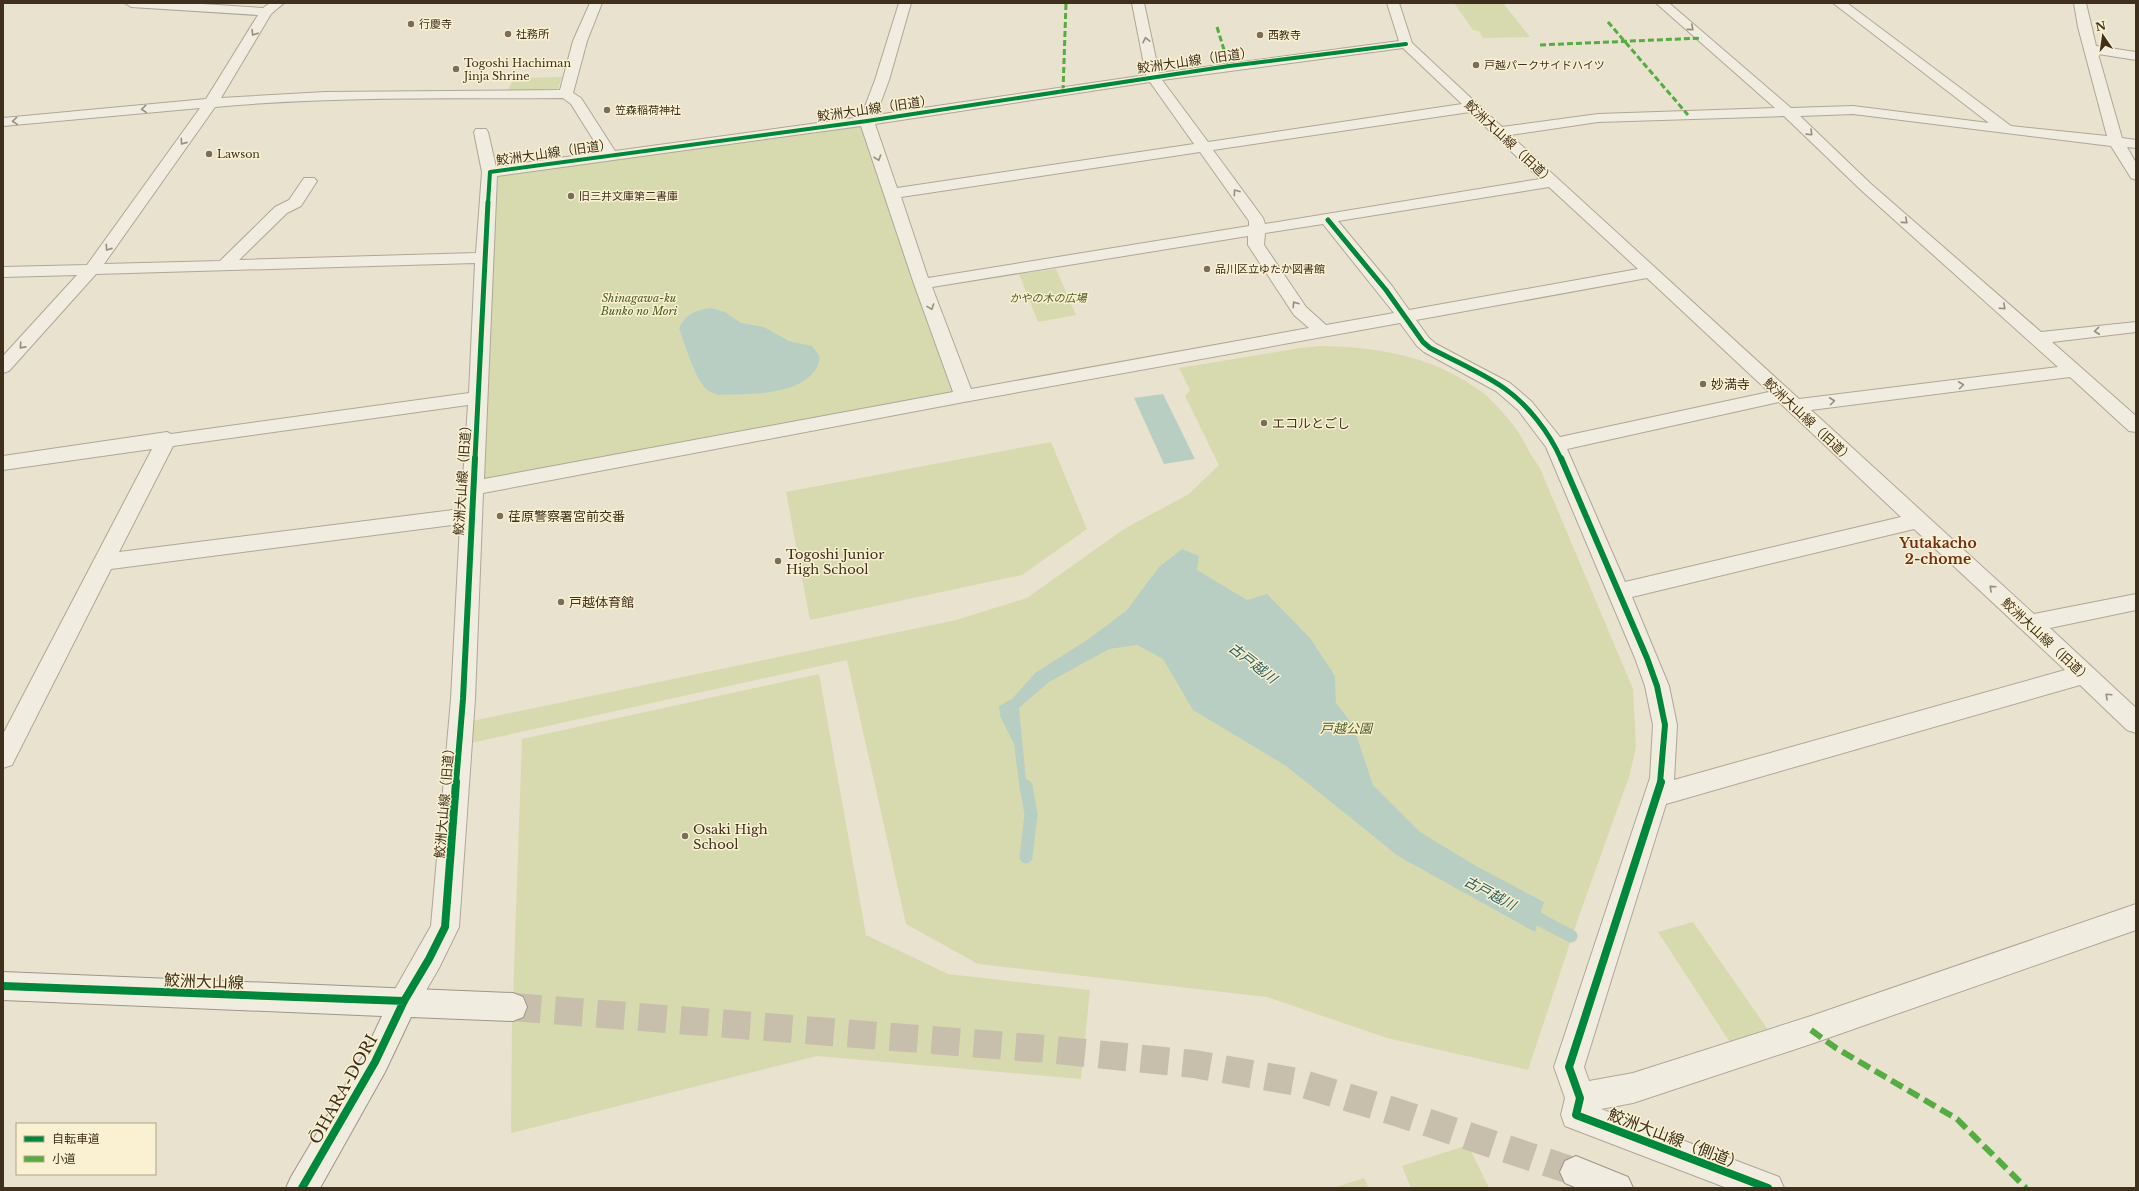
<svg xmlns="http://www.w3.org/2000/svg" width="2139" height="1191" viewBox="0 0 2139 1191" font-family="'Libre Baskerville','Noto Sans JP',serif">
	<style>
		.green { fill: #d7daaf }
		.water { fill: #b9cec3 }
		.lines { fill: none; stroke-linecap: round; stroke-linejoin: round }
		.stream { stroke: #b9cec3; stroke-width: 13 }
		.secondary-tunnel { stroke: #c7beab; stroke-width: 28; stroke-dasharray: 28 14; stroke-linecap: butt }
		.street-casing { stroke: #aea797; stroke-width: 2 }
		.secondary-casing { stroke: #9e9687; stroke-width: 2 }
		.street { fill: #f0ece0; fill-rule: evenodd }
		.secondary { fill: #f0ece0; fill-rule: evenodd }
		.quiet-far1 { stroke: #56ab43; stroke-width: 3; stroke-dasharray: 6 3; stroke-linecap: butt }
		.quiet { stroke: #56ab43; stroke-width: 6; stroke-dasharray: 13 6; stroke-linecap: butt }
		.cycleway-far3-casing { stroke: #faf1d3; stroke-width: 5.5 }
		.cycleway-far2-casing { stroke: #faf1d3; stroke-width: 7 }
		.cycleway-far1-casing { stroke: #faf1d3; stroke-width: 8 }
		.cycleway-casing { stroke: #faf1d3; stroke-width: 10 }
		.cycleway-far3 { stroke: #00873e; stroke-width: 4 }
		.cycleway-far2 { stroke: #00873e; stroke-width: 5 }
		.cycleway-far1 { stroke: #00873e; stroke-width: 6 }
		.cycleway { stroke: #00873e; stroke-width: 8 }
		.oneway { stroke: #988e7e }
		.poi-dot { fill: #7a6e5b; stroke: #faf1d3; stroke-width: 1.5 }
		.labels { text-anchor: middle; stroke-width: 3; stroke-linejoin: round; paint-order: stroke }
		.far-poi-label { font-size: 11px; fill: #3f2f1d; stroke: #faf1d3; text-anchor: start }
		.far-park-label { font-size: 11px; font-style: italic; fill: #4b5e20; stroke: #faf1d3 }
		.street-label { font-size: 13px; fill: #3f2f1d; stroke: #faf1d3 }
		.poi-label { font-size: 13px; fill: #3f2f1d; stroke: #faf1d3; text-anchor: start }
		.park-label { font-size: 13px; font-style: italic; fill: #4b5e20; stroke: #faf1d3 }
		.neighbourhood-label { font-size: 14px; font-weight: bold; fill: #712f16; stroke: #faf1d3 }
		.water-label { font-size: 14px; font-style: italic; fill: #2a6060; stroke: #faf1d3 }
		.near-street-label { font-size: 16px; fill: #3f2f1d; stroke: #faf1d3 }
	</style>
	<rect width="100%" height="100%" fill="#e9e2ce"/>
	<path class="green" d="M 1454,3 L 1503,3 L 1530,37 L 1483,38 L 1479,31 L 1473,30 Z
		M 562,77 L 557,91 L 507,92 L 514,78 Z
		M 867,121 L 964,396 L 474,488 L 490,172 Z
		M 1056,269 L 1076,315 L 1038,322 L 1019,274 Z
		M 1321,346 C 1373,347 1422,354 1467,382 C 1473,387 1481,390 1487,396 C 1499,408 1513,423 1522,438 C 1528,448 1531,457 1539,466 L 1633,689 L 1636,746 L 1630,774 L 1580,913 L 1528,1070 L 1387,1038 L 1267,997 L 978,964 L 906,924 L 847,660 L 471,743 L 472,721 L 956,620 L 1027,598 L 1124,529 L 1189,494 L 1219,465 L 1185,396 L 1190,390 L 1179,368 L 1300,348 Z
		M 1051,442 L 1087,529 L 1022,575 L 810,620 L 786,492 Z
		M 819,674 L 866,935 L 948,974 L 1090,990 L 1081,1079 L 817,1056 L 511,1133 L 512,1025 L 522,739 Z
		M 1693,922 L 1771,1034 L 1733,1047 L 1658,932 Z
		M 1468,1145 L 1489,1188 L 1411,1188 L 1402,1166 Z
		M 1364,1178 L 1369,1188 L 1333,1188 Z"/>
	<path class="water" d="M 711,308 L 725,312 L 741,323 L 764,327 L 789,341 L 812,346 L 820,357 C 814,397 748,394 718,395 C 714,393 709,392 706,389 C 694,376 685,345 679,328 C 686,314 696,310 711,308 Z
		M 1163,394 L 1195,459 L 1164,464 L 1134,398 Z
		M 1182,549 L 1199,556 L 1197,570 L 1247,600 L 1267,594 L 1310,638 L 1335,676 L 1336,703 L 1353,725 L 1373,785 L 1420,832 L 1476,866 L 1544,902 L 1535,932 L 1398,856 L 1286,766 L 1193,710 L 1163,659 L 1137,645 L 1109,649 L 1049,682 L 1019,708 L 1028,801 L 1020,791 L 1014,744 L 1000,716 L 999,706 L 1012,699 L 1035,673 L 1087,640 L 1126,611 L 1159,567 Z"/>
	<g class="lines">
		<path class="stream" d="M 1026,786 L 1031,814 L 1026,857
			M 1527,913 L 1571,936"/>
		<path class="secondary-tunnel" d="M 513,1007 L 1046,1049 L 1194,1064 L 1297,1082 L 1396,1112 L 1576,1172"/>
		<defs>
			<path id="street" d="M 125,3 L 187,3 L 263,8 L 270,3 L 284,3 L 271,14 L 221,98 L 325,92 L 560,90 L 573,41 L 590,3 L 602,3 L 587,41 L 573,93 L 581,98 L 615,151 L 861,117 L 875,80 L 899,3 L 911,3 L 889,80 L 876,115 L 1146,75 L 1132,3 L 1144,3 L 1159,73 L 1399,41 L 1387,3 L 1399,3 L 1412,43 L 1502,127 L 1598,114 L 1775,108 L 1656,3 L 1669,3 L 1791,108 L 1853,106 L 1989,123 L 1833,3 L 1847,3 L 2011,126 L 2107,136 L 2078,27 L 2074,3 L 2086,3 L 2096,46 L 2136,52 L 2136,60 L 2098,54 L 2122,138 L 2136,140 L 2136,148 L 2127,147 L 2136,163 L 2136,180 L 2131,178 L 2111,146 L 1853,114 L 1800,116 L 1871,184 L 2041,332 L 2136,322 L 2136,332 L 2052,342 L 2136,416 L 2136,432 L 2129,431 L 2070,377 L 1811,410 L 2034,614 L 2136,594 L 2136,610 L 2050,628 L 2136,708 L 2136,733 L 2127,730 L 2080,685 L 1666,804 L 1584,1067 L 1589,1081 L 1633,1073 L 1811,1016 L 2136,904 L 2136,930 L 1811,1044 L 1633,1103 L 1601,1109 L 1779,1177 L 1784,1188 L 1727,1188 L 1565,1126 L 1561,1115 L 1565,1098 L 1554,1067 L 1650,778 L 1653,725 L 1645,686 L 1635,658 L 1546,447 L 1518,410 L 1496,391 L 1424,352 L 1417,346 L 1400,323 L 964,402 L 483,493 L 475,699 L 459,927 L 439,968 L 414,1011 L 404,1015 L 394,1011 L 390,1001 L 394,991 L 431,926 L 451,699 L 460,524 L 111,569 L 12,765 L 3,768 L 3,734 L 152,449 L 3,470 L 3,456 L 167,432 L 171,434 L 469,393 L 475,263 L 96,274 L 9,371 L 3,373 L 3,356 L 77,275 L 3,277 L 3,267 L 87,265 L 200,108 L 3,126 L 3,118 L 206,99 L 258,15 L 131,7 ZM 1403,48 L 1462,104 L 1208,142 L 1162,80 ZM 1150,82 L 1194,144 L 897,188 L 875,124 ZM 563,98 L 571,104 L 601,152 L 496,167 L 488,132 L 486,129 L 476,129 L 474,132 L 482,172 L 476,253 L 239,260 L 287,213 L 301,206 L 317,181 L 314,178 L 304,178 L 289,200 L 275,207 L 220,261 L 104,264 L 215,107 C 331,96 447,99 563,98 ZM 1470,112 L 1540,179 L 1265,224 L 1263,218 L 1213,150 ZM 1784,116 L 1861,190 L 2058,367 L 1799,399 L 1510,135 L 1598,122 ZM 861,126 L 914,284 L 953,392 L 484,479 L 497,176 ZM 1200,152 L 1249,221 L 1249,226 L 928,278 L 901,197 ZM 1549,187 L 1638,269 L 1409,310 L 1392,286 L 1338,221 ZM 1323,224 L 1394,313 L 1326,325 L 1306,307 L 1264,245 L 1265,233 ZM 1248,236 L 1248,245 L 1294,315 L 1309,328 L 971,389 L 932,287 ZM 1647,278 L 1769,392 L 1560,437 L 1532,402 L 1510,383 L 1436,344 L 1429,338 L 1416,320 ZM 1779,402 L 1901,517 L 1625,582 L 1567,449 ZM 468,405 L 461,509 L 119,552 L 173,446 ZM 1914,529 L 2065,670 L 1674,780 L 1677,725 L 1669,686 L 1632,597 Z"/>
			<path id="secondary" d="M 3,972 L 513,993 L 523,997 L 527,1007 L 523,1017 L 513,1021 L 411,1017 L 385,1072 L 320,1188 L 286,1188 L 291,1177 L 365,1052 L 382,1016 L 3,1000 Z
				M 1576,1156 L 1628,1177 L 1633,1188 L 1577,1188 L 1565,1183 L 1560,1172 L 1565,1161 Z"/>
		</defs>
		<use href="#street" class="street-casing"/>
		<use href="#secondary" class="secondary-casing"/>
		<use href="#street" class="street"/>
		<use href="#secondary" class="secondary"/>
		<path class="quiet-far1" d="M 1608,22 L 1688,115
			M 1217,27 L 1229,66
			M 1540,45 L 1702,38
			M 1063,91 L 1066,3"/>
		<path class="quiet" d="M 1811,1030 L 1836,1048 L 1957,1119 L 2026,1188"/>
		<defs>
			<path id="cycleway-far3" d="M 488,203 L 490,172 L 867,121 L 1229,66 L 1406,44"/>
			<path id="cycleway-far2" d="M 1328,220 L 1386,290 L 1423,342 L 1430,348 C 1453,360 1483,373 1504,388 C 1528,405 1549,432 1561,459
				M 475,459 L 488,202"/>
			<path id="cycleway-far1" d="M 1561,458 L 1647,658 L 1657,686 L 1665,725 L 1660,783
				M 456,783 L 463,699 L 475,458"/>
			<path id="cycleway" d="M 1661,782 L 1569,1067 L 1580,1098 L 1576,1115 L 1768,1188
				M 3,986 L 404,1001
				M 302,1188 L 375,1062 L 404,1001 L 429,959 L 445,927 L 456,782"/>
		</defs>
		<use href="#cycleway-far3" class="cycleway-far3-casing"/>
		<use href="#cycleway-far2" class="cycleway-far2-casing"/>
		<use href="#cycleway-far1" class="cycleway-far1-casing"/>
		<use href="#cycleway" class="cycleway-casing"/>
		<use href="#cycleway-far3" class="cycleway-far3"/>
		<use href="#cycleway-far2" class="cycleway-far2"/>
		<use href="#cycleway-far1" class="cycleway-far1"/>
		<use href="#cycleway" class="cycleway"/>
	</g>
	<defs><path id="oneway-chevron" d="M-2-3.5L2.5 0L-2 3.5" fill="none" stroke-width="1.6" stroke-linecap="round" stroke-linejoin="round"/></defs>
	<g class="oneway">
		<use href="#oneway-chevron" transform="translate(1691 28) rotate(41)"/>
		<use href="#oneway-chevron" transform="translate(254 33) rotate(122)"/>
		<use href="#oneway-chevron" transform="translate(1146 40) rotate(-102)"/>
		<use href="#oneway-chevron" transform="translate(144 109) rotate(175)"/>
		<use href="#oneway-chevron" transform="translate(15 121) rotate(175)"/>
		<use href="#oneway-chevron" transform="translate(1810 133) rotate(44)"/>
		<use href="#oneway-chevron" transform="translate(183 142) rotate(125)"/>
		<use href="#oneway-chevron" transform="translate(878 158) rotate(71)"/>
		<use href="#oneway-chevron" transform="translate(1236 192) rotate(-126)"/>
		<use href="#oneway-chevron" transform="translate(1905 221) rotate(41)"/>
		<use href="#oneway-chevron" transform="translate(108 248) rotate(125)"/>
		<use href="#oneway-chevron" transform="translate(1295 304) rotate(-124)"/>
		<use href="#oneway-chevron" transform="translate(931 307) rotate(70)"/>
		<use href="#oneway-chevron" transform="translate(2003 307) rotate(42)"/>
		<use href="#oneway-chevron" transform="translate(2097 331) rotate(174)"/>
		<use href="#oneway-chevron" transform="translate(22 346) rotate(132)"/>
		<use href="#oneway-chevron" transform="translate(1961 385) rotate(-7)"/>
		<use href="#oneway-chevron" transform="translate(1832 401) rotate(-7)"/>
		<use href="#oneway-chevron" transform="translate(1992 588) rotate(-138)"/>
		<use href="#oneway-chevron" transform="translate(2108 696) rotate(-137)"/>
	</g>
	<g class="poi-dot">
		<circle cx="411" cy="24" r="4"/>
		<circle cx="508" cy="34" r="4"/>
		<circle cx="1260" cy="35" r="4"/>
		<circle cx="1476" cy="65" r="4"/>
		<circle cx="456" cy="69" r="4"/>
		<circle cx="607" cy="110" r="4"/>
		<circle cx="209" cy="154" r="4"/>
		<circle cx="571" cy="196" r="4"/>
		<circle cx="1207" cy="269" r="4"/>
		<circle cx="1703" cy="384" r="4"/>
		<circle cx="1264" cy="423" r="4"/>
		<circle cx="500" cy="516" r="4"/>
		<circle cx="778" cy="561" r="4"/>
		<circle cx="561" cy="602" r="4"/>
		<circle cx="685" cy="836" r="4"/>
	</g>
	<g class="labels">
		<g class="far-poi-label">
			<text x="419" y="28">行慶寺</text>
			<text x="516" y="38">社務所</text>
			<text x="1268" y="39">西教寺</text>
			<text x="464" y="67">Togoshi Hachiman<tspan x="464" dy="13">Jinja Shrine</tspan></text>
			<text x="1484" y="69">戸越パークサイドハイツ</text>
			<text x="615" y="114">笠森稲荷神社</text>
			<text x="217" y="158">Lawson</text>
			<text x="579" y="200">旧三井文庫第二書庫</text>
			<text x="1215" y="273">品川区立ゆたか図書館</text>
		</g>
		<g class="far-park-label">
			<text x="639" y="302">Shinagawa-ku<tspan x="639" dy="13">Bunko no Mori</tspan></text>
			<text x="1048" y="302">かやの木の広場</text>
		</g>
		<g class="street-label">
			<text transform="translate(1195 60) rotate(-8)" y="5">鮫洲大山線（旧道）</text>
			<text transform="translate(875 108) rotate(-8)" y="5">鮫洲大山線（旧道）</text>
			<text transform="translate(1510 142) rotate(43)" y="5">鮫洲大山線（旧道）</text>
			<text transform="translate(554 152) rotate(-8)" y="5">鮫洲大山線（旧道）</text>
			<text transform="translate(1809 420) rotate(43)" y="5">鮫洲大山線（旧道）</text>
			<text transform="translate(462 477) rotate(-86)" y="5">鮫洲大山線（旧道）</text>
			<text transform="translate(2047 640) rotate(43)" y="5">鮫洲大山線（旧道）</text>
			<text transform="translate(444 800) rotate(-85)" y="5">鮫洲大山線（旧道）</text>
		</g>
		<g class="poi-label">
			<text x="1711" y="389">妙満寺</text>
			<text x="1272" y="428">エコルとごし</text>
			<text x="508" y="521">荏原警察署宮前交番</text>
			<text x="786" y="559">Togoshi Junior<tspan x="786" dy="15">High School</tspan></text>
			<text x="569" y="607">戸越体育館</text>
			<text x="693" y="834">Osaki High<tspan x="693" dy="15">School</tspan></text>
		</g>
		<g class="park-label">
			<text x="1346" y="733">戸越公園</text>
		</g>
		<g class="neighbourhood-label">
			<text x="1938" y="548">Yutakacho<tspan x="1938" dy="16">2-chome</tspan></text>
		</g>
		<g class="water-label">
			<text transform="translate(1253 663) rotate(38)" y="5">古戸越川</text>
			<text transform="translate(1490 893) rotate(28)" y="5">古戸越川</text>
		</g>
		<g class="near-street-label">
			<text transform="translate(204 981) rotate(2)" y="6">鮫洲大山線</text>
			<text transform="translate(343 1089) rotate(-61)" y="6">ŌHARA-DORI</text>
			<text transform="translate(1676 1139) rotate(21)" y="6">鮫洲大山線（側道）</text>
		</g>
	</g>
	<rect width="2139" height="1191" fill="none" stroke="#3f2f1d" stroke-width="8"/>
	<rect x="16" y="1123" width="140" height="52" fill="#faf1d3" stroke="#afa38a"/>
	<rect x="24" y="1136" width="20" height="6" fill="#00873e" stroke="#afa38a"/>
	<text x="52" y="1143" font-size="12" fill="#3f2f1d">自転車道</text>
	<rect x="24" y="1156" width="20" height="6" fill="#56ab43" stroke="#afa38a"/>
	<text x="52" y="1163" font-size="12" fill="#3f2f1d">小道</text>
	<g transform="translate(2103 36) rotate(347)" stroke="#faf1d3" stroke-width="3" paint-order="stroke">
	<path d="M0-3L7 15L0 10L-7 15Z" fill="#3f2f1d"/>
	<text y="-6" font-size="11" font-weight="bold" text-anchor="middle" fill="#3f2f1d">N</text>
	</g>
</svg>
